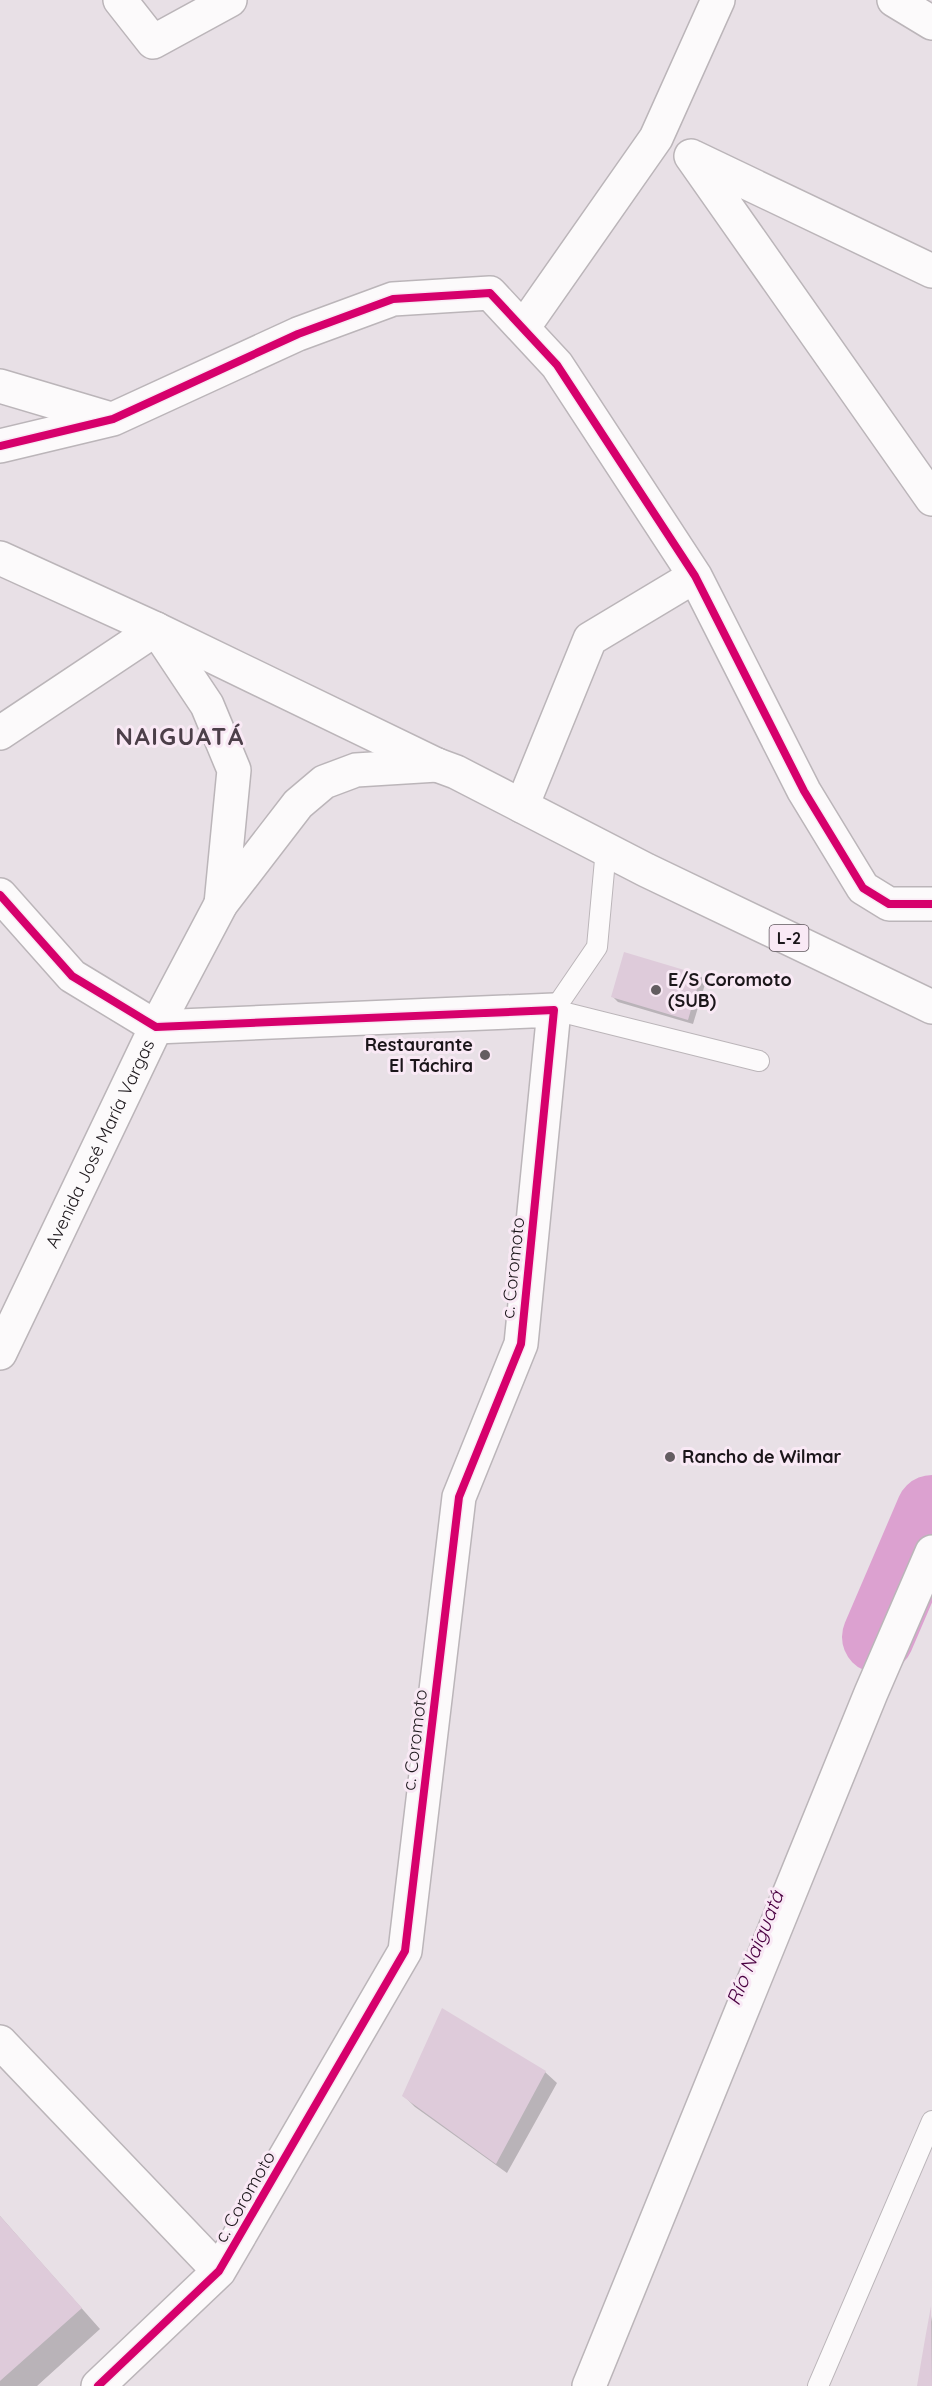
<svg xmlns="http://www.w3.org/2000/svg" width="932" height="2386" viewBox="0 0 932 2386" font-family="Quicksand,sans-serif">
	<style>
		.shadow { fill: #0003 }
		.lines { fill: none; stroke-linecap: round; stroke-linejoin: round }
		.river { stroke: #dca1d0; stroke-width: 72 }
		.building { fill: #decbda }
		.lane-casing { stroke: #bbb5b9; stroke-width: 22 }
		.street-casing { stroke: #bbb5b9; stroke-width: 36 }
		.secondary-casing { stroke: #bbb5b9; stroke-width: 36 }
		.primary-casing { stroke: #bbb5b9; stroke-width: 36 }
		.lane { stroke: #fcfafb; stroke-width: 20 }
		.street { stroke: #fcfafb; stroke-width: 33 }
		.secondary { stroke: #fcfafb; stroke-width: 33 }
		.primary { stroke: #fcfafb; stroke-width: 33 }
		.cycleway-casing { stroke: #f9e9f5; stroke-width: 11 }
		.cycleway { stroke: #d6006c; stroke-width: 8 }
		.poi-dot { fill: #635d61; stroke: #f9e9f5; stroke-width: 2 }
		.labels { text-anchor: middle; stroke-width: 6; stroke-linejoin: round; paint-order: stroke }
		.shield { fill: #f9e9f5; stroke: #5e555c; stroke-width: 1.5 }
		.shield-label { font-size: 16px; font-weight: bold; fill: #1b161a }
		.poi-label { font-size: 18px; font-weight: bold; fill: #1b161a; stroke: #f9e9f5; text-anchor: start }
		.street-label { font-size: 18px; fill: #1b161a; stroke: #f9e9f5 }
		.water-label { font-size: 20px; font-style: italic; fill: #4a0041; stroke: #f9e9f5 }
		.district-label { font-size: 24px; font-weight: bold; letter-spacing: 1.5px; fill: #4c3f49; stroke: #f9e9f5 }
	</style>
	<rect width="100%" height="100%" fill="#e8e0e6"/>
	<path class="shadow" d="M 700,976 L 706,981 L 693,1024 L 618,1002 L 613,997 Z
		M 442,2010 L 545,2072 L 557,2083 L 507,2173 L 415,2107 L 404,2096 Z
		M 0,2216 L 100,2329 L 37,2386 L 0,2386 Z
		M 932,2316 L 932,2386 L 920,2386 Z"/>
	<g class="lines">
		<path class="river" d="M 878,1637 L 932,1511"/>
	</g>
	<path class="building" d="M 624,952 L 701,975 L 688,1020 L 611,997 Z
		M 442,2008 L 546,2071 L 496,2164 L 402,2096 Z
		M 0,2216 L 82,2308 L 0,2381 Z
		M 931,2306 L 932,2386 L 917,2386 L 925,2339 Z"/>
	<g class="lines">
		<defs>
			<path id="lane" d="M 606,849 L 597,947 L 554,1010 L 759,1061
				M 818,2386 L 932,2121"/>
			<path id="street" d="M 120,0 L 153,42 L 230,0
				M 894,0 L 932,23
				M 691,156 L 932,499
				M 693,157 L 932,271
				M 523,328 L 656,138 L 718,0
				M 0,386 L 111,419
				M 0,446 L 113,419 L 298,334 L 393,299 L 490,293 L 557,365 L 695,576 L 804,791 L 863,888 L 889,904 L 932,904
				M 0,733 L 156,629
				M 522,806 L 590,639 L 695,576
				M 0,895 L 72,976 L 156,1027 L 554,1010 L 521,1344 L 459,1497 L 405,1951 L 219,2271 L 98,2386
				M 0,2042 L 219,2271
				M 589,2386 L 871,1693 L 932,1552"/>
			<g id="secondary">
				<path d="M 0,558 L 156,629 L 435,764"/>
				<path d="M 157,630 L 207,705 L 234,770 L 221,904"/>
				<path id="s1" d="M 0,1353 L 156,1027 L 221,904 L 298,804 L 324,782 L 356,770 L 437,765"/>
			</g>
			<path id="primary" d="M 437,765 L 456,772 L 646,870 L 932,1007"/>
		</defs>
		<use href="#lane" class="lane-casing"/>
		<use href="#street" class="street-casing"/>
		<use href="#secondary" class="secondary-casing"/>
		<use href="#primary" class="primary-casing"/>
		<use href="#lane" class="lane"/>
		<use href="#street" class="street"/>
		<use href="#secondary" class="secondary"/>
		<use href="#primary" class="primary"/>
		<defs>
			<path id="cycleway" d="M 0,446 L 113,419 L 298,334 L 393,299 L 490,293 L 557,365 L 695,576 L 804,791 L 863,888 L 889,904 L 932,904
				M 0,895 L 72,976 L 156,1027 L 554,1010 L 521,1344 L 459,1497 L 405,1951 L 219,2271 L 98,2386"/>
		</defs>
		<use href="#cycleway" class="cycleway-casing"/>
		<use href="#cycleway" class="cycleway"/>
	</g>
	<g class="poi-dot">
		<circle cx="656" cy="990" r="6"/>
		<circle cx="485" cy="1055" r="6"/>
		<circle cx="670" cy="1457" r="6"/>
	</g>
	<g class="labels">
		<rect class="shield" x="769.5" y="925" width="39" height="26" rx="4.5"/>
		<g class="shield-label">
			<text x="789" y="944">L-2</text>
		</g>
		<g class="poi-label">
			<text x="668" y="986">E/S Coromoto<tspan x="668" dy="21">(SUB)</tspan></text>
			<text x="473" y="1051" text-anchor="end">Restaurante<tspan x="473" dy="21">El Táchira</tspan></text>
			<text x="682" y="1463">Rancho de Wilmar</text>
		</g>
		<g class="street-label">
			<text dy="6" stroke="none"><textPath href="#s1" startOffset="232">Avenida José María Vargas</textPath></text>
			<text transform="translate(513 1268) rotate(-84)" y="6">c. Coromoto</text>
			<text transform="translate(415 1740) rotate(-83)" y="6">c. Coromoto</text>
			<text transform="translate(245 2197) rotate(-60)" y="6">c. Coromoto</text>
		</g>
		<g class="water-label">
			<text transform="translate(755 1948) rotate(-68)" y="7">Río Naiguatá</text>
		</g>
		<g class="district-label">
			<text x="180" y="745">NAIGUATÁ</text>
		</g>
	</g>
</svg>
